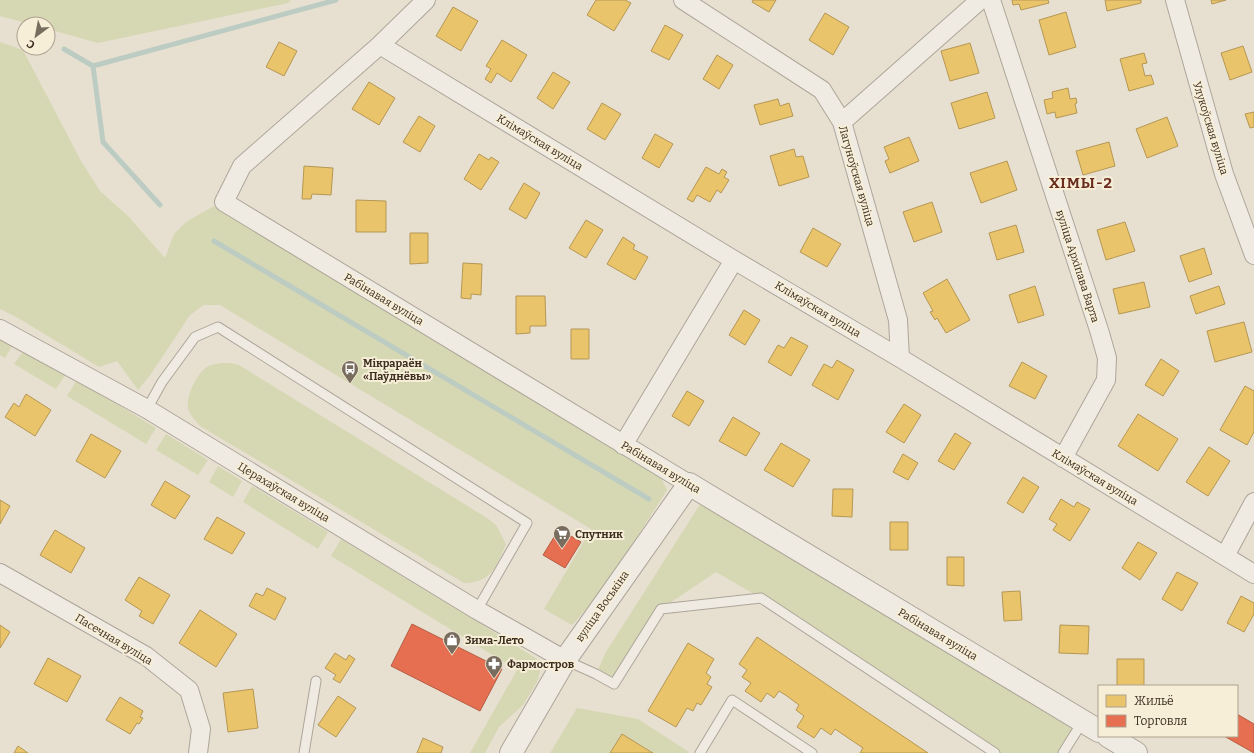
<svg xmlns="http://www.w3.org/2000/svg" width="1254" height="753" viewBox="0 0 1254 753" font-family="Bitter,serif">
	<style>
		.green { fill: #d6d7b3 }
		.homes { fill: #e9c46a; stroke: #b59754 }
		.shops { fill: #e76f51; stroke: #b45c42 }
		.lines { fill: none; stroke-linecap: round; stroke-linejoin: round }
		.stream { stroke: #bcccc2; stroke-width: 5 }
		.service-casing { stroke: #ada599; stroke-width: 11 }
		.minor-casing { stroke: #ada599; stroke-width: 20 }
		.tertiary-casing { stroke: #ada599; stroke-width: 24 }
		.service { stroke: #efebe3; stroke-width: 9 }
		.minor { stroke: #efebe3; stroke-width: 18 }
		.tertiary { stroke: #efebe3; stroke-width: 22 }
		.labels { text-anchor: middle; stroke-width: 4; stroke-linejoin: round; paint-order: stroke }
		.street-label { font-size: 11px; fill: #3d2e20; stroke: #f7eed8 }
		.poi-label { font-size: 11px; font-weight: bold; fill: #3d2e20; stroke: #f7eed8; text-anchor: start }
		.district-label { font-size: 15px; font-weight: bold; letter-spacing: 1px; fill: #6b2e1e; stroke: #f7eed8 }
	</style>
	<rect width="100%" height="100%" fill="#e7e0d1"/>
	<path class="green" d="M 0,0 L 291,0 L 288,3 L 98,43 L 48,29 L 48,24 L 30,24 L 0,16 Z
		M 0,42 L 23,50 L 81,161 L 100,191 L 128,216 L 165,258 L 174,234 L 186,222 L 214,206 L 660,476 L 667,490 L 602,592 L 572,625 L 544,609 L 591,529 L 220,305 L 204,305 L 190,315 L 151,374 L 138,390 L 117,361 L 99,367 L 18,318 L 0,309 Z
		M 0,335 L 14,343 L 5,358 L 0,355 Z
		M 24,350 L 66,374 L 56,389 L 14,364 Z
		M 222,363 L 230,363 L 239,365 L 487,518 L 496,525 L 506,544 C 496,567 491,583 464,583 L 200,426 C 196,421 189,414 188,408 C 186,396 197,373 207,367 C 212,364 217,364 222,363 Z
		M 77,380 L 156,428 L 146,444 L 67,396 Z
		M 166,434 L 208,460 L 198,475 L 156,450 Z
		M 218,466 L 242,481 L 233,497 L 209,482 Z
		M 252,486 L 328,532 L 318,549 L 243,502 Z
		M 706,495 L 1083,721 L 1063,753 L 995,753 L 761,598 L 716,572 L 661,609 L 614,684 L 596,674 L 606,652 Z
		M 341,539 L 494,632 L 537,659 L 540,672 L 537,682 L 523,705 L 499,727 L 485,753 L 470,753 L 517,670 L 331,556 Z
		M 577,708 L 638,719 L 689,752 L 688,753 L 653,753 L 622,734 L 610,753 L 550,753 Z"/>
	<path class="homes" d="M 596,0 L 625,0 L 631,3 L 614,31 L 587,15 Z
		M 753,0 L 776,0 L 769,12 L 752,2 Z
		M 1012,0 L 1048,0 L 1049,3 L 1021,10 L 1019,4 L 1013,5 Z
		M 1105,0 L 1141,0 L 1141,3 L 1107,11 Z
		M 1211,0 L 1226,0 L 1212,4 Z
		M 453,7 L 478,21 L 461,51 L 436,36 Z
		M 1066,12 L 1076,47 L 1049,55 L 1039,20 Z
		M 825,13 L 849,27 L 833,55 L 809,40 Z
		M 665,25 L 683,35 L 669,60 L 651,51 Z
		M 502,40 L 527,55 L 511,82 L 497,73 L 491,83 L 485,79 L 491,69 L 486,66 Z
		M 279,42 L 297,51 L 284,76 L 266,67 Z
		M 970,43 L 979,73 L 950,81 L 941,51 Z
		M 1243,46 L 1252,72 L 1230,80 L 1221,53 Z
		M 1144,53 L 1147,63 L 1142,64 L 1145,76 L 1151,75 L 1154,84 L 1129,91 L 1120,59 Z
		M 717,55 L 733,65 L 719,89 L 703,79 Z
		M 553,72 L 570,82 L 553,109 L 537,98 Z
		M 369,82 L 395,98 L 379,125 L 352,109 Z
		M 1068,88 L 1070,99 L 1076,98 L 1077,103 L 1075,104 L 1077,113 L 1056,118 L 1055,112 L 1047,114 L 1044,100 L 1053,98 L 1052,92 Z
		M 987,92 L 995,118 L 959,129 L 951,103 Z
		M 778,99 L 780,106 L 789,103 L 793,116 L 760,125 L 754,105 Z
		M 602,103 L 621,114 L 605,140 L 587,129 Z
		M 1254,112 L 1254,127 L 1250,128 L 1245,114 Z
		M 419,116 L 435,126 L 420,152 L 403,142 Z
		M 1167,117 L 1178,146 L 1147,158 L 1136,129 Z
		M 655,134 L 673,144 L 659,168 L 642,158 Z
		M 909,137 L 919,161 L 890,173 L 885,161 L 889,159 L 884,147 Z
		M 1109,142 L 1115,166 L 1083,175 L 1076,151 Z
		M 794,149 L 796,157 L 803,156 L 809,177 L 779,186 L 770,156 Z
		M 479,154 L 489,160 L 491,157 L 499,162 L 481,190 L 464,179 Z
		M 1007,161 L 1017,190 L 981,203 L 970,173 Z
		M 304,166 L 333,168 L 331,195 L 312,194 L 311,199 L 302,199 Z
		M 706,167 L 719,174 L 722,169 L 727,172 L 724,177 L 729,180 L 721,193 L 717,190 L 710,202 L 697,195 L 693,202 L 687,199 Z
		M 524,183 L 540,193 L 526,219 L 509,209 Z
		M 356,200 L 386,201 L 386,232 L 356,232 Z
		M 932,202 L 942,232 L 914,242 L 903,212 Z
		M 586,220 L 603,230 L 586,258 L 569,248 Z
		M 1125,222 L 1135,251 L 1106,260 L 1097,230 Z
		M 1016,225 L 1024,252 L 997,260 L 989,233 Z
		M 813,228 L 841,244 L 827,267 L 800,252 Z
		M 410,233 L 428,233 L 428,263 L 410,264 Z
		M 623,237 L 635,245 L 633,249 L 648,257 L 635,280 L 607,264 Z
		M 1204,248 L 1212,274 L 1189,282 L 1180,256 Z
		M 463,263 L 482,264 L 481,295 L 471,294 L 471,299 L 461,298 Z
		M 947,279 L 970,320 L 946,333 L 937,318 L 935,320 L 930,312 L 933,311 L 923,293 Z
		M 1144,282 L 1150,307 L 1119,314 L 1113,289 Z
		M 1035,286 L 1044,315 L 1018,323 L 1009,295 Z
		M 1219,286 L 1225,304 L 1196,314 L 1190,296 Z
		M 516,296 L 545,296 L 546,326 L 530,326 L 530,333 L 516,334 Z
		M 744,310 L 760,320 L 745,345 L 729,335 Z
		M 1244,322 L 1252,352 L 1215,362 L 1207,331 Z
		M 571,329 L 589,329 L 589,359 L 571,359 Z
		M 791,337 L 808,346 L 791,376 L 768,362 L 778,345 L 784,348 Z
		M 1161,359 L 1179,371 L 1163,396 L 1145,385 Z
		M 837,360 L 854,370 L 838,400 L 812,385 L 824,364 L 832,368 Z
		M 1022,362 L 1047,376 L 1035,399 L 1009,386 Z
		M 1245,386 L 1254,391 L 1254,432 L 1247,445 L 1220,430 Z
		M 687,391 L 704,401 L 689,426 L 672,416 Z
		M 26,394 L 51,410 L 35,436 L 5,417 L 14,403 L 19,407 Z
		M 904,404 L 921,415 L 904,443 L 886,432 Z
		M 1138,414 L 1178,439 L 1158,471 L 1118,446 Z
		M 733,417 L 760,433 L 746,456 L 719,441 Z
		M 955,433 L 971,443 L 954,470 L 938,461 Z
		M 91,434 L 121,451 L 105,478 L 76,461 Z
		M 781,443 L 810,460 L 793,487 L 764,470 Z
		M 1209,447 L 1230,461 L 1208,496 L 1186,482 Z
		M 903,454 L 918,463 L 908,480 L 893,472 Z
		M 1023,477 L 1039,487 L 1023,513 L 1007,503 Z
		M 165,481 L 190,496 L 175,519 L 151,505 Z
		M 833,489 L 853,489 L 852,517 L 832,516 Z
		M 1061,499 L 1074,507 L 1077,502 L 1090,509 L 1070,541 L 1053,530 L 1057,524 L 1049,519 Z
		M 0,500 L 10,506 L 0,524 Z
		M 217,517 L 245,533 L 232,554 L 204,539 Z
		M 890,522 L 908,522 L 908,550 L 890,550 Z
		M 55,530 L 85,548 L 71,573 L 40,555 Z
		M 1138,542 L 1157,553 L 1140,580 L 1122,568 Z
		M 947,557 L 964,557 L 964,586 L 947,585 Z
		M 1177,572 L 1198,583 L 1182,611 L 1162,599 Z
		M 139,577 L 170,595 L 153,624 L 139,616 L 142,611 L 125,600 Z
		M 267,588 L 286,598 L 275,620 L 249,606 L 256,593 L 263,596 Z
		M 1020,591 L 1022,620 L 1004,621 L 1002,592 Z
		M 1241,596 L 1254,603 L 1254,614 L 1244,632 L 1227,623 Z
		M 200,610 L 237,634 L 216,667 L 179,643 Z
		M 0,625 L 10,632 L 0,648 Z
		M 1060,625 L 1089,626 L 1088,654 L 1059,653 Z
		M 757,637 L 870,714 L 928,753 L 860,753 L 863,748 L 835,729 L 831,735 L 821,728 L 814,738 L 797,727 L 804,716 L 796,710 L 799,705 L 787,696 L 779,691 L 774,698 L 767,693 L 761,702 L 745,691 L 751,683 L 742,677 L 747,670 L 739,664 Z
		M 688,643 L 714,659 L 706,673 L 711,677 L 707,684 L 712,687 L 701,705 L 697,703 L 693,711 L 687,708 L 676,727 L 648,711 Z
		M 335,653 L 346,660 L 349,655 L 355,659 L 340,683 L 333,679 L 336,675 L 325,668 Z
		M 48,658 L 81,676 L 67,702 L 34,684 Z
		M 1117,659 L 1144,659 L 1144,686 L 1117,686 Z
		M 253,689 L 258,728 L 228,732 L 223,693 Z
		M 338,696 L 356,708 L 336,737 L 318,725 Z
		M 120,697 L 143,711 L 140,717 L 143,718 L 139,724 L 137,723 L 130,734 L 106,720 Z
		M 622,734 L 651,752 L 653,753 L 610,753 Z
		M 423,738 L 443,747 L 441,753 L 417,753 Z
		M 18,746 L 28,753 L 14,753 Z"/>
	<path class="shops" d="M 559,529 L 581,542 L 565,568 L 543,555 Z
		M 412,624 L 502,669 L 480,711 L 391,666 Z
		M 1237,714 L 1254,724 L 1254,753 L 1224,736 L 1237,736 Z"/>
	<g class="lines">
		<path class="stream" d="M 64,49 L 93,66 L 336,0
			M 93,66 L 103,142 L 160,205
			M 214,241 L 649,499"/>
		<defs>
			<path id="service" d="M 147,409 L 162,382 L 195,337 L 218,327 L 527,523 L 477,610
				M 565,660 L 596,674 L 614,684 L 661,609 L 761,598 L 995,753
				M 304,753 L 316,681
				M 700,753 L 732,700 L 812,753
				M 1063,753 L 1083,721"/>
			<path id="minor" d="M 426,0 L 380,45 L 242,166 L 224,202 L 689,484
				M 683,0 L 822,90 L 842,122 L 898,320 L 900,358
				M 991,0 L 1099,330 L 1107,358 L 1106,380 L 1063,458
				M 1175,0 L 1224,174 L 1254,255
				M 380,45 L 734,260 L 900,358 L 1254,574
				M 842,122 L 980,0
				M 0,329 L 147,409 L 477,610 L 565,660
				M 623,445 L 734,260
				M 1225,556 L 1254,502
				M 0,573 L 146,656 L 189,690 L 201,729 L 198,753"/>
			<path id="tertiary" d="M 1108,736 L 1136,753
				M 511,753 L 565,660 L 689,484 L 1099,731"/>
		</defs>
		<use href="#service" class="service-casing"/>
		<use href="#minor" class="minor-casing"/>
		<use href="#tertiary" class="tertiary-casing"/>
		<use href="#service" class="service"/>
		<use href="#minor" class="minor"/>
		<use href="#tertiary" class="tertiary"/>
	</g>
	<defs>
		<symbol id="bus-pin" viewBox="-11 -11 22 30"><path d="M0 17L-7.5 6A9.5 9.5 0 1 1 7.5 6Z" fill="#786c5e" stroke="#f7eed8"/><path d="M-5-6H5V4H4V6H2V4H-2V6H-4V4H-5ZM-3.5-4V0h7V-4ZM-3.5 1.2v1.5H-2V1.2ZM2 1.2v1.5H3.5V1.2Z" fill="#fff"/></symbol>
		<symbol id="supermarket-pin" viewBox="-11 -11 22 30"><path d="M0 17L-7.5 6A9.5 9.5 0 1 1 7.5 6Z" fill="#786c5e" stroke="#f7eed8"/><path d="M-6-5.5h2.5l.6 2H6L4.5 2H-2.5L-4.4-4H-6ZM-1.5 3.2a1.3 1.3 0 1 0 .1 0ZM3 3.2a1.3 1.3 0 1 0 .1 0Z" fill="#fff"/></symbol>
		<symbol id="shop-pin" viewBox="-11 -11 22 30"><path d="M0 17L-7.5 6A9.5 9.5 0 1 1 7.5 6Z" fill="#786c5e" stroke="#f7eed8"/><path d="M-5-2.5h2.3a2.7 3.5 0 0 1 5.4 0H5L5.5 6h-11ZM-1.5-2.5h3a1.5 2.3 0 0 0-3 0Z" fill="#fff"/></symbol>
		<symbol id="pharmacy-pin" viewBox="-11 -11 22 30"><path d="M0 17L-7.5 6A9.5 9.5 0 1 1 7.5 6Z" fill="#786c5e" stroke="#f7eed8"/><path d="M-2-6h4v4h4v4h-4v4h-4v-4h-4v-4h4Z" fill="#fff"/></symbol>
	</defs>
	<g fill-rule="evenodd">
		<use href="#bus-pin" x="340" y="359" width="20" height="27"/>
		<use href="#supermarket-pin" x="552" y="524" width="20" height="27"/>
		<use href="#shop-pin" x="442" y="630" width="20" height="27"/>
		<use href="#pharmacy-pin" x="484" y="654" width="20" height="27"/>
	</g>
	<g class="labels">
		<g class="street-label">
			<text transform="translate(1211 128) rotate(73)" y="4">Улукоўская вуліца</text>
			<text transform="translate(540 142) rotate(31)" y="4">Клімаўская вуліца</text>
			<text transform="translate(857 176) rotate(74)" y="4">Лагуноўская вуліца</text>
			<text transform="translate(1078 266) rotate(72)" y="4">вуліца Архіпава Варта</text>
			<text transform="translate(384 299) rotate(31)" y="4">Рабінавая вуліца</text>
			<text transform="translate(818 309) rotate(31)" y="4">Клімаўская вуліца</text>
			<text transform="translate(661 467) rotate(31)" y="4">Рабінавая вуліца</text>
			<text transform="translate(1095 477) rotate(31)" y="4">Клімаўская вуліца</text>
			<text transform="translate(284 492) rotate(31)" y="4">Церахаўская вуліца</text>
			<text transform="translate(602 606) rotate(-55)" y="4">вуліца Воськіна</text>
			<text transform="translate(938 634) rotate(31)" y="4">Рабінавая вуліца</text>
			<text transform="translate(114 639) rotate(31)" y="4">Пасечная вуліца</text>
		</g>
		<g class="poi-label">
			<text x="363" y="367">Мікрараён<tspan x="363" dy="13">«Паўднёвы»</tspan></text>
			<text x="575" y="538">Спутник</text>
			<text x="465" y="644">Зима-Лето</text>
			<text x="507" y="668">Фармостров</text>
		</g>
		<g class="district-label">
			<text x="1081" y="188">ХІМЫ-2</text>
		</g>
	</g>
	<rect x="1098" y="685" width="140" height="52" fill="#f7eed8" stroke="#ada18e"/>
	<rect x="1106" y="695" width="20" height="12" fill="#e9c46a" stroke="#ada18e"/>
	<text x="1134" y="705" font-size="12" fill="#3d2e20">Жильё</text>
	<rect x="1106" y="715" width="20" height="12" fill="#e76f51" stroke="#ada18e"/>
	<text x="1134" y="725" font-size="12" fill="#3d2e20">Торговля</text>
	<g transform="translate(36 36) rotate(212)"><circle r="19" fill="#f7eed8" stroke="#ada18e"/>
	<path d="M0-3L7 15L0 10L-7 15Z" fill="#786c5e"/>
	<text y="-6" font-size="11" font-weight="bold" text-anchor="middle" fill="#3d2e20">С</text>
	</g>
</svg>
